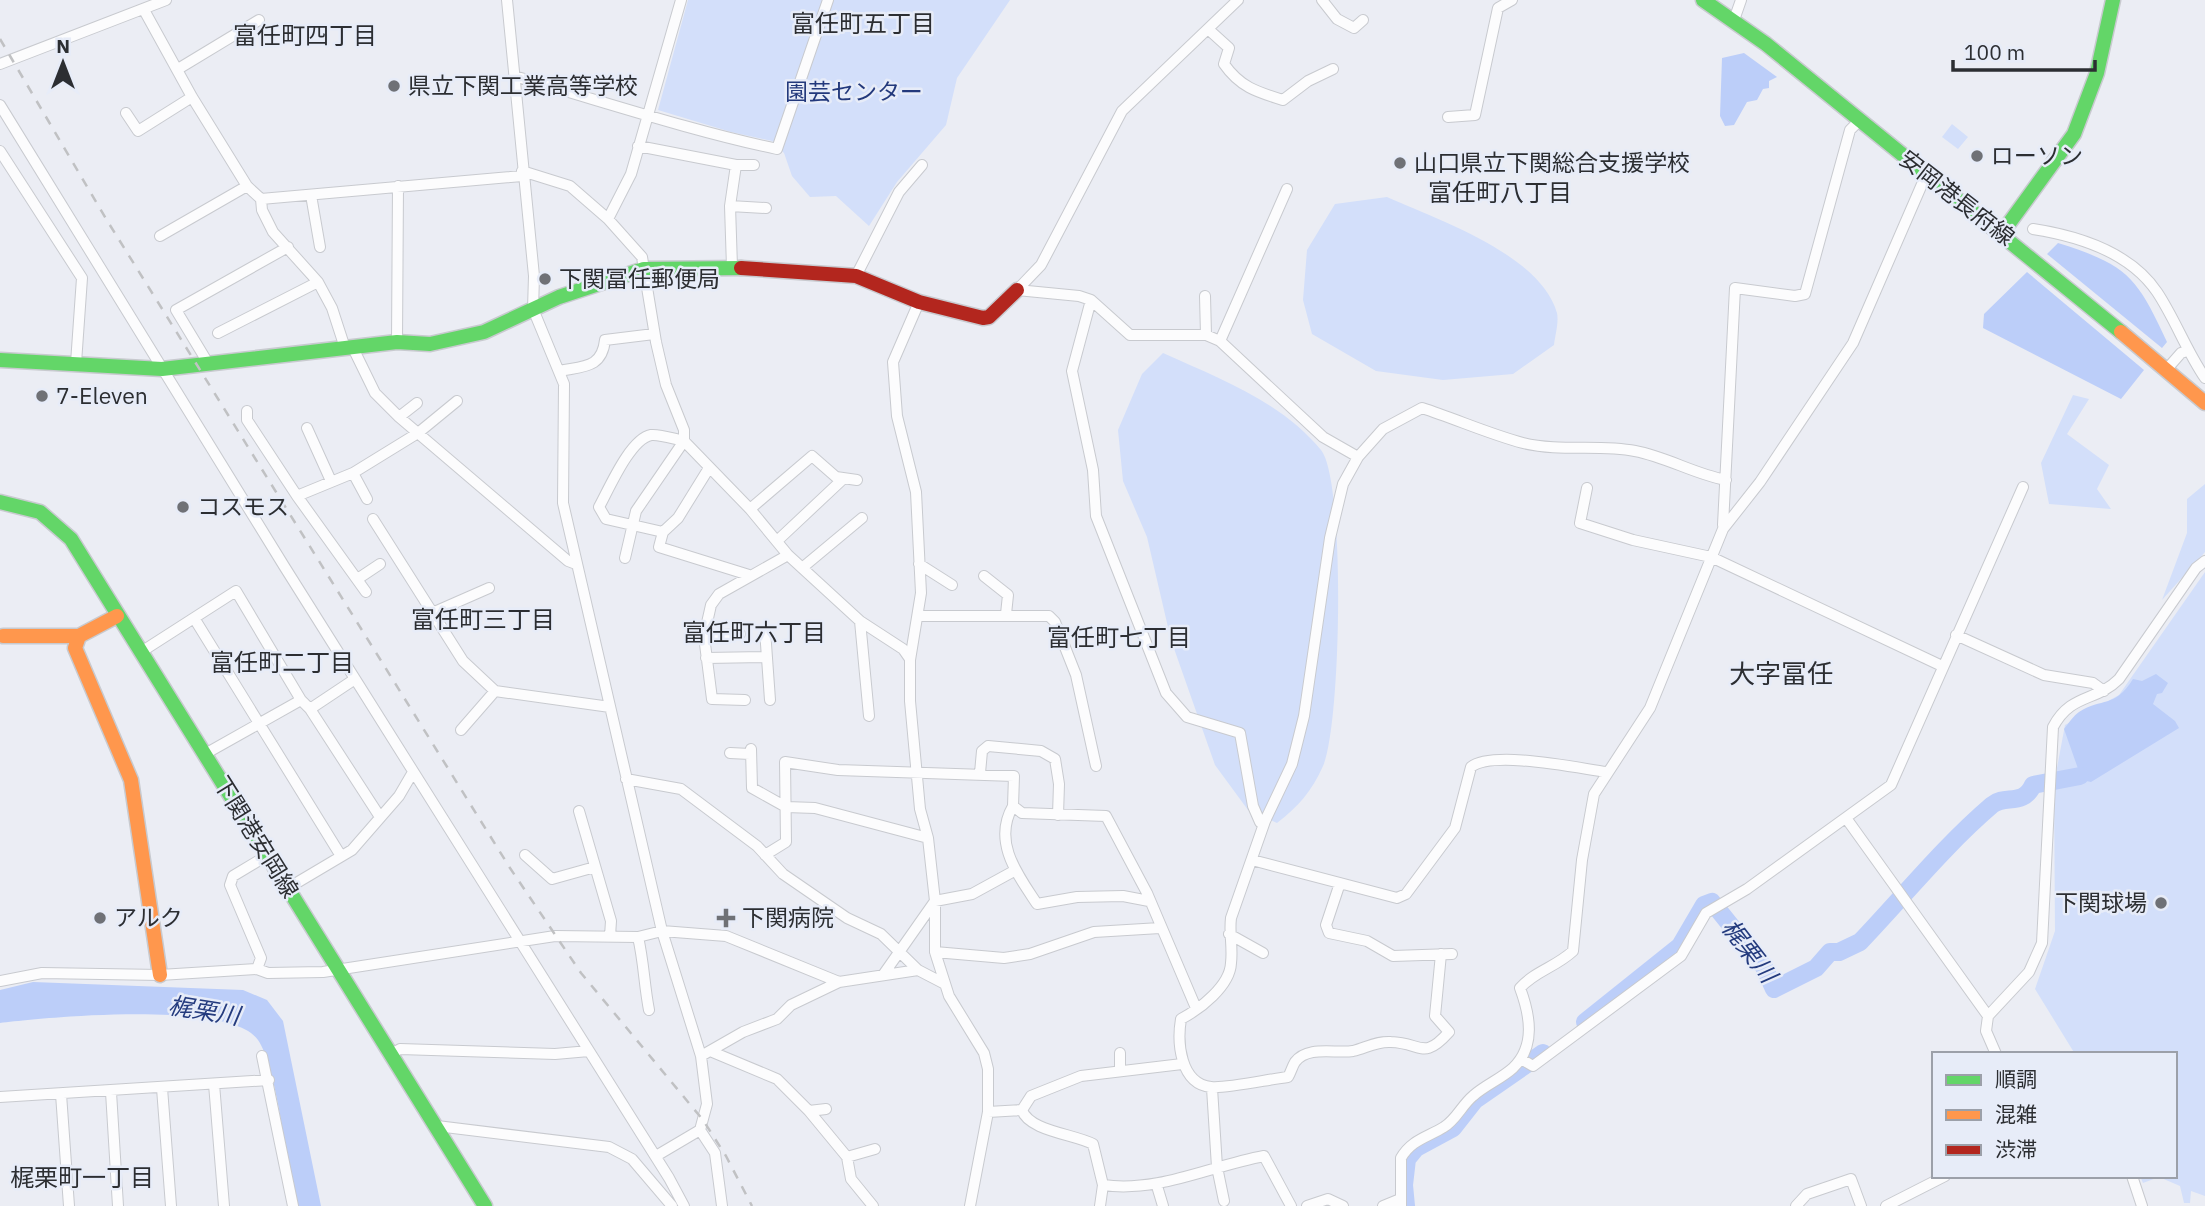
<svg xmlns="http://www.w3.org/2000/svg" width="2205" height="1206" viewBox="0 0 2205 1206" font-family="'IBM Plex Sans','Noto Sans JP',sans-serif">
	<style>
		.green { fill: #d3dffa }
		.water { fill: #bccef9 }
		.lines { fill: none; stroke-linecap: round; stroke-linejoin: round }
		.river { stroke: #bccef9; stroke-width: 18 }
		.street-casing { stroke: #c8cacf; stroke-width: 12 }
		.fast-casing { stroke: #c8cacf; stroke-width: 17 }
		.slow-casing { stroke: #c8cacf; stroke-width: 17 }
		.jam-casing { stroke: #c8cacf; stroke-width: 17 }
		.street { stroke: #fcfcfd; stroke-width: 10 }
		.fast { stroke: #63d668; stroke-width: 14 }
		.slow { stroke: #ff974d; stroke-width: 14 }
		.jam { stroke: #b3261e; stroke-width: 14 }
		.rail { stroke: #c0c1c3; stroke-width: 2.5; stroke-dasharray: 9 9; stroke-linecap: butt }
		.poi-dot { fill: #6f7176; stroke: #e7ecf8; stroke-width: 2.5 }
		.labels { text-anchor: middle; stroke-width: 5; stroke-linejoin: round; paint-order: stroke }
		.poi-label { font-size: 23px; fill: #2c2e32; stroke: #e7ecf8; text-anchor: start }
		.park-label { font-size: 23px; fill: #23397c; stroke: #e7ecf8 }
		.street-label { font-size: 23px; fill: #2c2e32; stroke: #e7ecf8 }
		.neighbourhood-label { font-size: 24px; fill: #2c2e32; stroke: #e7ecf8 }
		.water-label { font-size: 24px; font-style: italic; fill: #243b7e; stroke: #e7ecf8 }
		.quarter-label { font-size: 26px; fill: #2c2e32; stroke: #e7ecf8 }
	</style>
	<rect width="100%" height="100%" fill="#ebedf4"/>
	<path class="green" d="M 688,0 L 1010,0 L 957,78 L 946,125 L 897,182 L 869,226 L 836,196 L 810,197 L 792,176 L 784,153 L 772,141 L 731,132 L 658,110 Z
		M 1952,124 L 1968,137 L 1958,149 L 1942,137 Z
		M 1387,197 C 1438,220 1540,254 1557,313 C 1559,322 1555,336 1554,345 L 1513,374 L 1443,380 L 1376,371 L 1312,334 L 1303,300 L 1307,250 L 1335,204 Z
		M 1163,353 C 1218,378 1281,401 1321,450 C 1346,481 1341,727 1323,766 C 1312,791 1298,807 1277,823 L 1248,810 L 1215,765 L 1171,640 L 1147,537 L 1123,481 L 1118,430 L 1142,374 Z
		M 2073,395 L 2089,399 L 2067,434 L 2109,465 L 2097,489 L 2111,509 L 2049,504 L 2041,463 Z
		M 2205,484 L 2205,552 L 2162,600 L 2187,533 L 2187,499 Z
		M 2205,572 L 2205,1196 L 2191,1191 L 2190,1203 L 2184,1203 L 2180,1186 L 2159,1177 L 2143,1183 L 2140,1176 L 2175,1176 L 2175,1054 L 2075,1054 L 2035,989 L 2055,931 L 2054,784 L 2065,725 L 2119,695 Z"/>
	<path class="water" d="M 1744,53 L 1777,77 L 1769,81 L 1769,88 L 1763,89 L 1757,100 L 1747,102 L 1734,125 L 1725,126 L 1720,116 L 1722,58 Z
		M 2058,243 C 2128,265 2137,277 2167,342 L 2162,348 L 2047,254 Z
		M 2027,272 L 2144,370 L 2121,399 L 1983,328 L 1984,314 Z
		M 2156,674 L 2168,683 L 2162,693 L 2157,694 L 2153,704 L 2175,721 L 2179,728 L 2091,782 L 2082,780 L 2064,729 C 2068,724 2074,715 2079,712 C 2102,697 2114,709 2133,679 L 2142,681 Z
		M 33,982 L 243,990 L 267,1000 L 283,1021 L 321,1206 L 294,1206 C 288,1169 277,1067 258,1040 C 231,1000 48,1017 0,1023 L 0,990 Z"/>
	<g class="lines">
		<path class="river" d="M 1585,1022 L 1680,946 L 1704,905 L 1712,902 L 1764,967 L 1774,989 L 1816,968 L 1830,952 L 1839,952 L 1860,942 C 1903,897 1944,846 1992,805 C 2005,794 2023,807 2033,785 L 2080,776
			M 1406,1206 L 1404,1185 L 1407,1159 L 1416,1148 L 1453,1128 L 1475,1100 L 1543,1053"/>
		<defs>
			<path id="street" d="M 507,0 L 534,276 L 533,309 L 564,384 L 563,503 L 662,931 L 701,1056 L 707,1104 L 700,1130 L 715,1153 L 722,1206
				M 1322,0 L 1337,19 L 1354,28 L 1363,20
				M 144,10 L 192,97 L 247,186 L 261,199 L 262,210 L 273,232 L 318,282 L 332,308 L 345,348
				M 1734,20 L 1741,0
				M 1208,29 L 1229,48 L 1224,64 C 1240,87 1257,92 1283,100 L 1308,81 L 1333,69
				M 0,64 L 166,0
				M 178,69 L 259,20
				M 514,76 C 602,101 688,130 777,149 L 828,0
				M 0,105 L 284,566 L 669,1178 L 684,1206
				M 126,113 L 138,131 L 192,97
				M 1448,117 L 1475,115 L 1498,8 L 1512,0
				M 638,146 L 736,165 L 754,165
				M 0,151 L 82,278 L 76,363
				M 522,171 L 570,186 L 608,219 L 642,257 L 656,342 L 666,385 L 684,430 L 684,441 L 750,509 L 788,555 L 860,621 L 903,649 L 910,659
				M 311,195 L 320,247
				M 261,199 L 522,176
				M 730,206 L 766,208
				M 608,219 L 631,174 L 681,0
				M 2033,229 C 2078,236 2130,252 2157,292 C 2175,319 2186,350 2205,378
				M 160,236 L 247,186
				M 732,267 L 730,206 L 736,165
				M 856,276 L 899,192 L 922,165
				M 1017,290 L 1079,296 L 1091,300 L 1130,335 L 1206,335 L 1220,341 L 1323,437 L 1358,457
				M 1017,290 L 1041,265 L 1122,111 L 1238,0
				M 1205,296 L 1206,335
				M 1091,300 L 1072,371 L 1093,470 L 1096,516 L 1166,693 L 1187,717 L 1240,733 L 1253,806 L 1260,822 L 1265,821
				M 919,302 L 893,362 L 897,416 L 916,492 L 921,593 L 910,660 L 910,701 L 920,809 L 928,838 L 935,901 L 935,952 L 949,996 L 984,1053 L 988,1069 L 988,1112 L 970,1206
				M 218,333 L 318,282
				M 1220,341 L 1287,189
				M 397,342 L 398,186
				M 353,348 L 375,393 L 399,417 L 568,561 L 576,564
				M 208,363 L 176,310 L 288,247
				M 2166,370 L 2181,353 L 2187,351
				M 560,371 C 584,366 602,368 605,340 L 654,334
				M 247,411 L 247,420 L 297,496
				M 399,417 L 417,403
				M 307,428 L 331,481
				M 353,473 L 367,499
				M 1587,488 L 1580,523 L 1633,540 L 1711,557 L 1942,666
				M 750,509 L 812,456 L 836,477 L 857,480
				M 373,519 L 463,661 L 495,691 L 610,707
				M 1723,525 L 1735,288 L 1795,296 L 1805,294 L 1850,130 L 1860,120
				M 663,532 L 659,547 L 749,575
				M 777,541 L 843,479
				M 625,558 L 636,511 L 684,441 C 674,439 660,434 651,435 C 630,439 609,489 599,507 L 606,519 L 663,532 L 678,518 L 709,468
				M 919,564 L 952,585
				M 802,568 L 862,518
				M 984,576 L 1008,595 L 1006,614
				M 359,578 L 380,564
				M 366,592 L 297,496 L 353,473 L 418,433 L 457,401
				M 432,613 L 489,588
				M 918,616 L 1049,616 L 1055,622 L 1076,675 L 1096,766
				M 194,618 L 341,856
				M 860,621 L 869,716
				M 765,630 L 770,700
				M 1956,635 L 2044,675 L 2093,683 L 2104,691
				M 704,636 L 740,634
				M 141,652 L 236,591 L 301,700 L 310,709 L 380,817
				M 706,658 L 767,657
				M 745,700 L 712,699 L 704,636 L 711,605 L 719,594 L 788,555
				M 310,709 L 355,679
				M 461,730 L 495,691
				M 751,749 L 752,788 L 786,807 L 815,808 L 928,838
				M 730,753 L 750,754
				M 205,754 L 301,700
				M 980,773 L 982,751 L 988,746 L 1041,751 L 1055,759 L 1059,784 L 1058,815
				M 626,779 L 681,789 L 757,846 L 783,874 L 847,918 L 881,934 L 918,970 L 945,984
				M 579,811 L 611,921 L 610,936
				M 1846,818 L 1988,1016
				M 525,855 L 552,879 L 595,867
				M 765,855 L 786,842 L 785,762 L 838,770 L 1014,776 L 1013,806
				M 1252,860 L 1397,898 L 1406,894 L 1455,828 L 1471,767 C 1493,750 1577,768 1606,772
				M 1340,883 L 1326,925 L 1329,933 L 1367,941 L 1393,956 L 1452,954
				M 288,888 L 352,850 L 399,796 L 413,772
				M 1149,901 L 1123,896 L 1077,897 L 1037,904 C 1018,875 992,842 1013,806 L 1022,813 L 1106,816 L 1147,893 L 1196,1008
				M 1229,934 L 1263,953
				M 638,937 C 644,963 644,984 649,1010
				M 935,952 L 1004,958 L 1030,954 L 1094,932 L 1160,928
				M 1441,954 L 1435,1016 L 1449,1032 C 1423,1061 1422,1043 1391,1042 C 1376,1041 1366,1048 1353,1051 C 1336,1054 1308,1045 1295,1062 C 1292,1067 1291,1072 1288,1077 C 1270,1079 1225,1089 1211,1087 C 1180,1084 1177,1042 1181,1019 C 1200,1009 1230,986 1231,963 C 1233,947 1229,934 1231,918 L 1265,821 L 1292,764 L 1304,716 L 1330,538 L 1343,484 L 1358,457 L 1383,429 L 1422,408 C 1456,419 1489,434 1523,443 C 1560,452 1601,444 1635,451 C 1667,457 1694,474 1726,480
				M 257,969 L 261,958 L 230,885 L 233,876 L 268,855
				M 883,975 L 935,901 L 972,894 L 1014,871
				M 0,981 L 42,973 L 160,975 L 257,969 L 268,973 L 323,972 L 555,936 L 638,937 L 662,931 L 726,936 L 839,982
				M 710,1051 L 777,1079 L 809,1111 L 847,1157 L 851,1179 L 873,1206
				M 1120,1053 L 1120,1070
				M 391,1054 L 400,1049 L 555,1054 L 589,1051
				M 1996,1054 L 1986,1031 L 1988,1016 L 2029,972 L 2042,943 L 2053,727 C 2071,693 2096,702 2119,679 L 2196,568 L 2205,561
				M 262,1056 L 293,1206
				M 701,1056 L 743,1032 L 777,1019 L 791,1005 L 839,982 L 918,970
				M 1521,1059 L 1533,1066 L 1681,956 L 1706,913 L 1747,889 L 1891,785 L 2023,487
				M 214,1084 L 224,1206
				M 162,1088 L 171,1206
				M 1212,1088 L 1217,1167 L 1224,1201
				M 111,1092 L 118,1206
				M 61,1094 L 69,1206
				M 0,1097 L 269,1080
				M 1022,1110 L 1031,1096 L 1081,1076 L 1182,1064
				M 1022,1110 C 1029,1131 1074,1134 1093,1144 L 1103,1185 L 1100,1206
				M 809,1111 L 826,1109
				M 988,1112 L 1022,1110
				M 437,1126 L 609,1147 L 632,1159 L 672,1206
				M 656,1156 L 700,1130
				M 847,1157 L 875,1149
				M 2132,1176 L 2142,1206
				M 1103,1185 C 1158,1193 1210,1166 1264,1156 L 1291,1206
				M 1157,1186 L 1163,1206
				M 1307,1206 L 1328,1199 L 1343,1206
				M 1383,1206 L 1400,1199
				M 1401,1206 L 1401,1158 C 1411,1140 1428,1137 1444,1127 C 1456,1120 1462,1105 1473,1096 C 1485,1085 1501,1079 1513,1068 C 1536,1046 1530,1015 1520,988 C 1535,971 1556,967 1573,951 L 1582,860 L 1594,794 L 1650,708 L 1723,529 L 1760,482 L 1853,343 L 1926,175
				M 1796,1206 L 1807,1194 L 1851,1179 L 1861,1206
				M 1886,1206 L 1945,1176"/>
			<path id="fast" d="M 1703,0 L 1766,44 L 2121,332
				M 2002,233 L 2074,134 L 2097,73 L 2113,0
				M 0,360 L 162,369 L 397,342 L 430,344 L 484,332 L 559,297 L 644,269 L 741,268
				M 0,502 L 40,512 L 71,539 L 485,1206"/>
			<path id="slow" d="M 2121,332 L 2205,403
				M 117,616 L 79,636 L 75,648 L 131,780 L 160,975
				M 3,636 L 79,636"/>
			<path id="jam" d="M 741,268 L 856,276 L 919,302 L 983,318 L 989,317 L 1017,290"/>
		</defs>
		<use href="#street" class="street-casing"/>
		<use href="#fast" class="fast-casing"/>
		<use href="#slow" class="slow-casing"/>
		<use href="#jam" class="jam-casing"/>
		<use href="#street" class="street"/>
		<use href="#fast" class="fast"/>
		<use href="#slow" class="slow"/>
		<use href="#jam" class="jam"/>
		<path class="rail" d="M 0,39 L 108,222 L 510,868 L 581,973 L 703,1120 L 726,1156 L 752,1206"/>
	</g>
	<g class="poi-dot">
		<circle cx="394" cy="86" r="7"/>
		<circle cx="1977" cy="156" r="7"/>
		<circle cx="1400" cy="163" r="7"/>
		<circle cx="545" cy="279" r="7"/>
		<circle cx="42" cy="396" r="7"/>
		<circle cx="183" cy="507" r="7"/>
		<circle cx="2161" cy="903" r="7"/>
		<circle cx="100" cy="918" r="7"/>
		<path d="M722.5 907.5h7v7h7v7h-7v7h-7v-7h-7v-7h7z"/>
	</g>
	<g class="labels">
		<g class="poi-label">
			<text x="408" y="94">県立下関工業高等学校</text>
			<text x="1991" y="164">ローソン</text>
			<text x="1414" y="171">山口県立下関総合支援学校</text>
			<text x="559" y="287">下関冨任郵便局</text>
			<text x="56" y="404">7-Eleven</text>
			<text x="197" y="515">コスモス</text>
			<text x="2147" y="911" text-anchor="end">下関球場</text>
			<text x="114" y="926">アルク</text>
			<text x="742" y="926">下関病院</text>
		</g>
		<g class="park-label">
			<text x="854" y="100">園芸センター</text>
		</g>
		<g class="street-label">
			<text transform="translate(1957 198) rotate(38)" y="8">安岡港長府線</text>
			<text transform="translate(256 837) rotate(58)" y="8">下関港安岡線</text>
		</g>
		<g class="neighbourhood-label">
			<text x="863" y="32">富任町五丁目</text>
			<text x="305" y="44">富任町四丁目</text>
			<text x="1500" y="201">富任町八丁目</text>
			<text x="483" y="628">富任町三丁目</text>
			<text x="754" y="641">富任町六丁目</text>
			<text x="1119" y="646">富任町七丁目</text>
			<text x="282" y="671">富任町二丁目</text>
			<text x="82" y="1186">梶栗町一丁目</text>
		</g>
		<g class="water-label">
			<text transform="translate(1749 951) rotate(52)" y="8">梶栗川</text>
			<text transform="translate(204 1011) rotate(9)" y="8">梶栗川</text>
		</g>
		<g class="quarter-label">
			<text x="1781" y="683">大字冨任</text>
		</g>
	</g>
	<rect x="1932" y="1052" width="245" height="126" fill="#e7ecf8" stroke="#9ca0a9" stroke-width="2"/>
	<rect x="1946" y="1075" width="35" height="10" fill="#63d668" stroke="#9ca0a9" stroke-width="2"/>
	<text x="1995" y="1087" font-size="21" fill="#2c2e32">順調</text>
	<rect x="1946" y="1110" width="35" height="10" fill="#ff974d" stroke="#9ca0a9" stroke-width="2"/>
	<text x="1995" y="1122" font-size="21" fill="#2c2e32">混雑</text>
	<rect x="1946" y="1145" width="35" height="10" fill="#b3261e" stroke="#9ca0a9" stroke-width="2"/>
	<text x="1995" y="1157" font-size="21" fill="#2c2e32">渋滞</text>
	<g transform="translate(63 63)" stroke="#e7ecf8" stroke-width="5" paint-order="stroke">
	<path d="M0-5L12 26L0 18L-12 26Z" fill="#2c2e32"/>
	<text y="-10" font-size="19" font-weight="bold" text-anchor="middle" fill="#2c2e32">N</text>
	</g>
	<path d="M1953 60v10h142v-10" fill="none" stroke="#2c2e32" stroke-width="3.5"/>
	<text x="1964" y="60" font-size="21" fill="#2c2e32" stroke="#e7ecf8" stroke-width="5" paint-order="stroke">100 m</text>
</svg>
